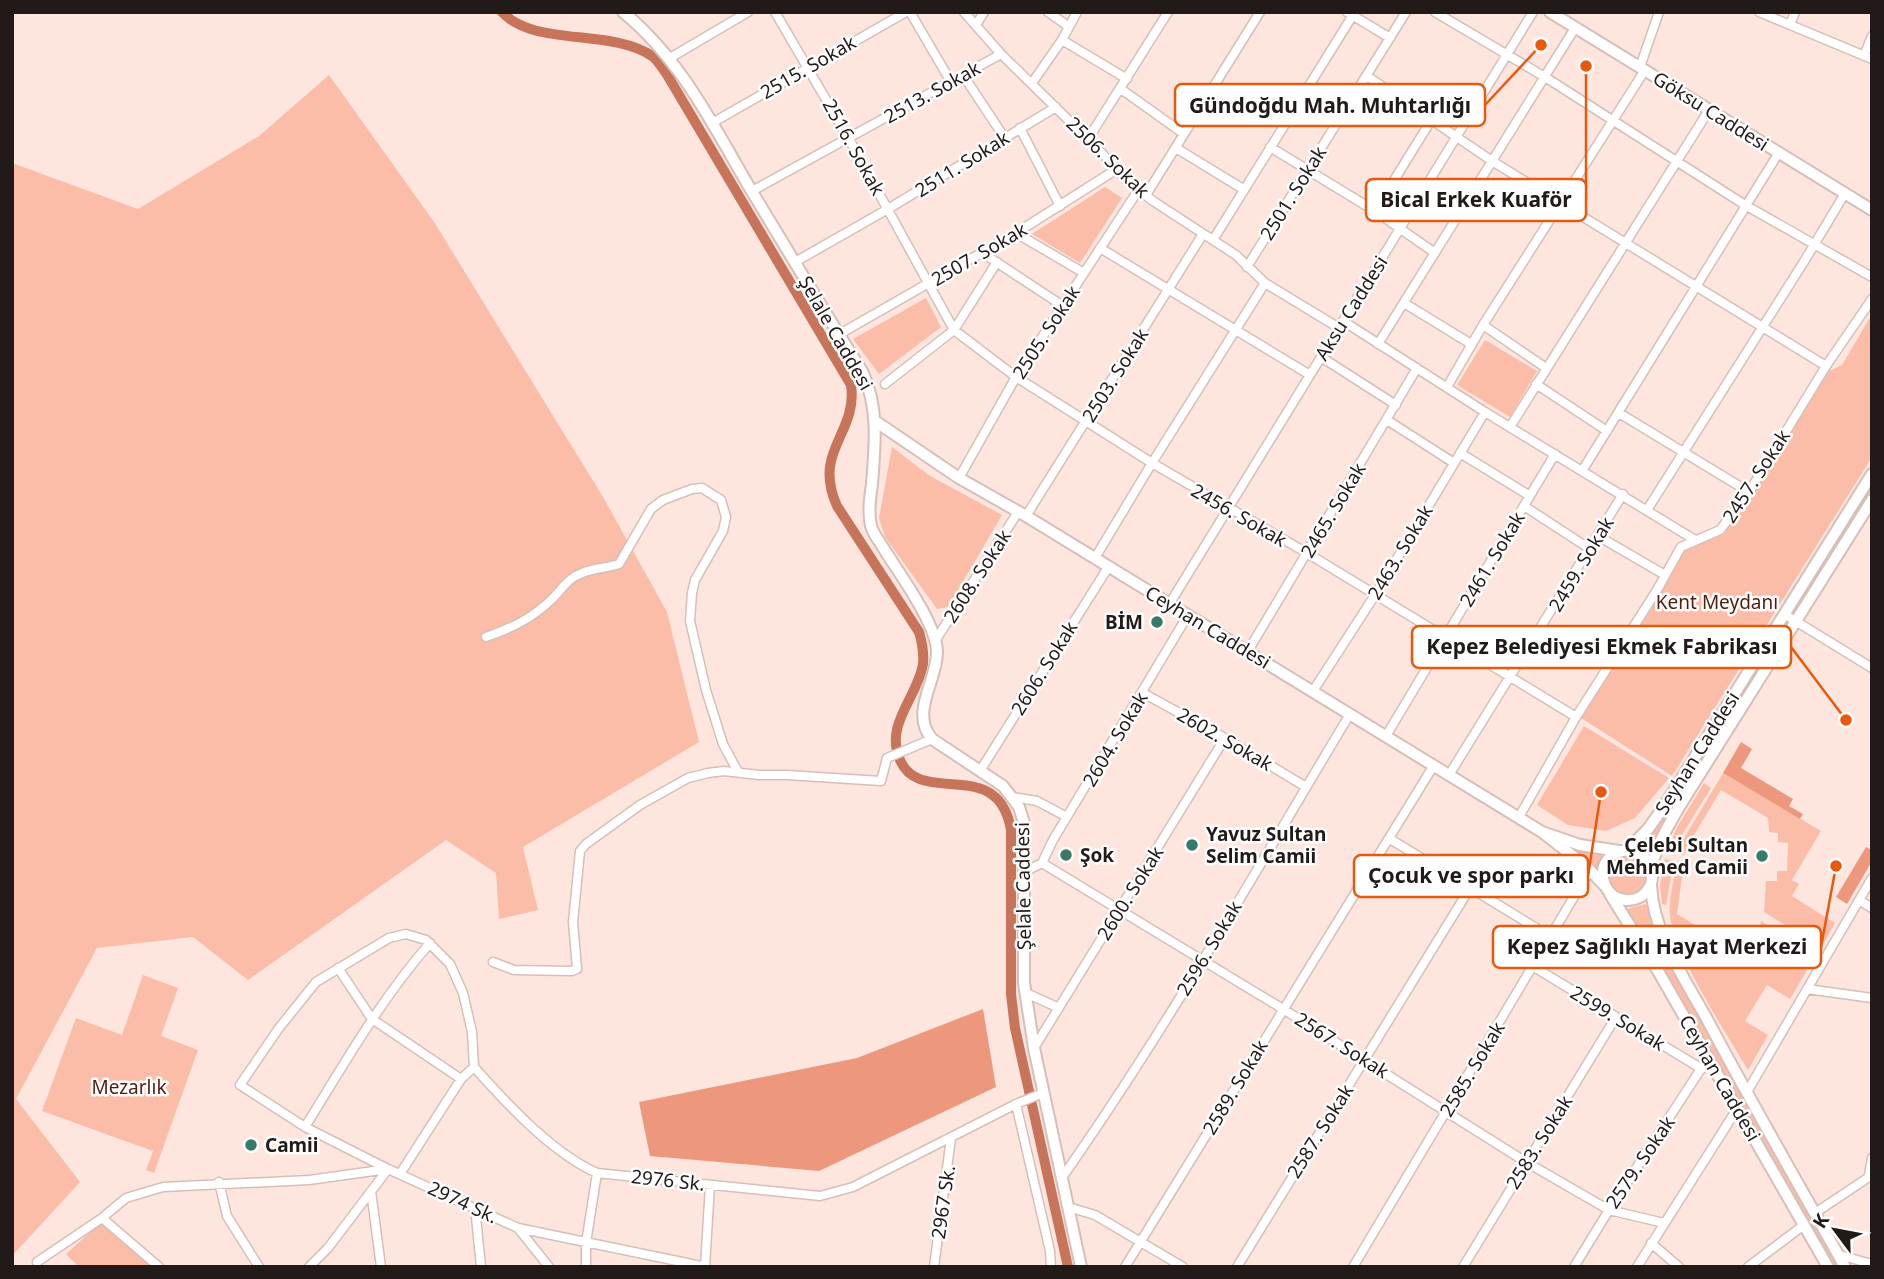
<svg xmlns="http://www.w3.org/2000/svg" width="1884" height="1279" viewBox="0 0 1884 1279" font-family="'Noto Sans',sans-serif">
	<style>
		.green { fill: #fbbca8 }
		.forest { fill: #ed977d }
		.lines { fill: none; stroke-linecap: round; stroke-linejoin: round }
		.canal { stroke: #c7745b; stroke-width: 10 }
		.street-casing { stroke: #d6bfb8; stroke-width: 11 }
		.secondary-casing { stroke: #d6bfb8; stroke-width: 14 }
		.street { stroke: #fff; stroke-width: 8 }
		.secondary { stroke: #fff; stroke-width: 10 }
		.poi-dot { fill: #387969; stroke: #fff; stroke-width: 2.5 }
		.labels { text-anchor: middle; stroke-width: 5; stroke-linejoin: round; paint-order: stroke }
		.street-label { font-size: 19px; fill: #221a18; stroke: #fff }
		.park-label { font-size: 19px; fill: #521c0c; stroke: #fff }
		.poi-label { font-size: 19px; font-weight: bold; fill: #221a18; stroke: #fff; text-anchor: start }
		.leader { fill: none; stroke: #e8590c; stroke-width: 2.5 }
		.callout-dot { fill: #e8590c; stroke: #fff; stroke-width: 2.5 }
		.callout { fill: #fff; stroke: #e8590c; stroke-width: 2.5 }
		.callout-label { font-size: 21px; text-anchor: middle; font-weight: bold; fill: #221a18 }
	</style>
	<rect width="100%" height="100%" fill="#fee6df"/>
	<path class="green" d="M 329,75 L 434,222 L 603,497 L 667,612 L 699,742 L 523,847 L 538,910 L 499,919 L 496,873 L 446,840 L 248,980 L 193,937 L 97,948 L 16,1099 L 80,1182 L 12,1256 L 12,163 L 138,209 L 259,136 Z
		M 1105,187 L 1122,198 L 1080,263 L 1032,234 Z
		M 926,298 L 941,327 L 879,374 L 853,339 Z
		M 1872,314 L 1872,457 L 1672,776 L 1581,718 L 1685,550 L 1724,534 L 1829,371 L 1842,365 Z
		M 1485,340 L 1537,371 L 1510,417 L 1457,385 Z
		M 892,447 L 930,476 L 1002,515 L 948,607 L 937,609 L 885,537 L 879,518 Z
		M 1872,485 L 1872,490 L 1794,615 L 1792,613 Z
		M 1785,623 L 1787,625 L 1650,855 L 1639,845 L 1671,806 Z
		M 1584,726 L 1669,778 L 1635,818 L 1606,831 L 1568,825 L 1537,805 Z
		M 1723,773 L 1821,831 L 1792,880 L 1799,884 L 1792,896 L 1835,923 L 1821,948 L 1764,912 L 1766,881 L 1777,881 L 1777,871 L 1787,871 L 1788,843 L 1778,842 L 1778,833 L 1769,832 L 1768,818 L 1721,790 L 1688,845 L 1684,855 L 1678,854 L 1683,840 Z
		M 1704,783 L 1711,788 L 1683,833 L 1675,853 L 1667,852 L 1676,829 Z
		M 1560,840 L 1604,854 L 1597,870 Z
		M1608 875a19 19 0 1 1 38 0a19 19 0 1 1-38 0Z
		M 1665,859 L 1674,861 L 1666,905 L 1662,904 L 1660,885 Z
		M 1677,861 L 1684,862 L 1677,914 L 1746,956 L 1759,936 L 1761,921 L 1816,955 L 1790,999 L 1767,985 L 1745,1021 L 1768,1035 L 1748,1070 C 1728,1036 1672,950 1670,915 C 1668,898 1675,878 1677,861 Z
		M 1646,904 L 1659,939 L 1839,1267 L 1834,1267 L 1659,961 L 1627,911 L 1627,909 Z
		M 143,975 L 178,988 L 161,1036 L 198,1050 L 154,1173 L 146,1170 L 153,1151 L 42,1111 L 76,1018 L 122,1035 Z
		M 99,1224 L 104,1224 L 153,1267 L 79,1267 L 66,1254 Z"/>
	<path class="forest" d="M 1741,742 L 1752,749 L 1741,768 L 1793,799 L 1789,806 L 1803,814 L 1800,819 L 1723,773 Z
		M 1866,847 L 1872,850 L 1872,861 L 1847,904 L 1836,897 Z
		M 983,1009 L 996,1087 L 819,1171 L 650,1156 L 639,1102 L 857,1058 Z"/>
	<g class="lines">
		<path class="canal" d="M 502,12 C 533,47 611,28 652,56 C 658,60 661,67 666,73 L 851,385 C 858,434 812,450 837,506 L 919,632 C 922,642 924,653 923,664 C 918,697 884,724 900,760 C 920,808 998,754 1011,830 L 1011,994 L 1015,1028 L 1068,1267"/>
		<defs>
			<path id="street" d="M 775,12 L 849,139 L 954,330 L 1016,377 L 1152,463 L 1307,553 L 1576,717
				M 910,12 L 951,82
				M 964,12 L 1001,54 L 1098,149 L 1126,180 L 1153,201 L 1236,255 L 1265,283 L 1339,328
				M 1048,12 L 1068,26
				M 1347,12 L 1390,38
				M 1435,12 L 1545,77 L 1745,205 L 1872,277
				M 1759,12 L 1872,59
				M 976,25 L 984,12
				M 1790,25 L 1795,12
				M 1062,40 L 1127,79
				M 1864,56 L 1872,36
				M 670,58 L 748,12
				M 1640,67 L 1659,12
				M 963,75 L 1004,137
				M 1367,76 L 1492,161 L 1826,366
				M 1032,83 L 1062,40 L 1077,12
				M 1121,89 L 1184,134
				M 712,123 L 906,12
				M 1020,128 L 1060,206
				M 1088,139 L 1168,12
				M 1270,147 L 1375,211 L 1435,253
				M 1176,148 L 1243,189
				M 752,191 L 1001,54
				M 1146,195 L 1260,12
				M 1375,211 L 1432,119
				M 1016,233 L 1084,273
				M 1213,240 L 1353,15
				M 1100,248 L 1310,375
				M 981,252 L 1063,306
				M 795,262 L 888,209 L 1056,107
				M 1247,267 L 1406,12
				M 1404,303 L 1471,344
				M 1343,321 L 1485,412 L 1695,540
				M 1483,325 L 1546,368
				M 838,335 L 1016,233 L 1117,169
				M 1378,344 L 1575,28
				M 1321,357 L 1396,405
				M 885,384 L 954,330 L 997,262
				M 1536,384 L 1607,431
				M 1447,387 L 1483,325 L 1645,70
				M 1619,413 L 1749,492
				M 1387,420 L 1454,463
				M 1510,427 L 1709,110
				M 1460,453 L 1530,496
				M 1582,471 L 1778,154
				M 959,478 L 1016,377 L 1139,189
				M 1524,506 L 1590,549
				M 1647,510 L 1805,260 L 1844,195
				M 1026,516 L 1203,234
				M 1598,536 L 1665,575
				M 1095,558 L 1152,463 L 1265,283
				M 1170,603 L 1533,12
				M 1784,614 L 1872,668
				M 486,637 C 512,628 533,618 553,598 C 562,589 568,578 582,573 C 593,568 607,568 619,564 L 651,509 L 663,500 L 692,489 L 702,488 L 721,500 L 726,517 L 723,531 L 695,580 L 692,593 L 690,621 L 706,690 L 723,744 L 738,772
				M 935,641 L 1018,512
				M 1248,651 L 1417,368
				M 1313,691 L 1375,595 L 1485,412
				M 1143,693 L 1225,738 L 1306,787
				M 1386,736 L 1555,454
				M 980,771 L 1109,566
				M 1449,775 L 1623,494
				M 1013,797 L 1037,801 L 1067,817
				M 1519,817 L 1576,717 L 1657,590 L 1681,547 L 1720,530 L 1749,492 L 1826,366 L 1872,299
				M 1390,839 L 1551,937
				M 1042,863 L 1053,840 L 1188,615
				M 1024,872 L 1042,863 L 1283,1009 L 1526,1162 L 1609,1210 L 1664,1223
				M 1859,900 L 1872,908
				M 493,962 L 514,970 L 572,971 L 577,969 L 573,922 L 580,851 L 586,844 L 640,805 L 688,778 L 708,773 L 724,771 L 759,775 L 787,775 L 881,781 L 887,758 L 932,739
				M 1534,967 L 1702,1069
				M 338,968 L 372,1019 L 461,1079
				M 1807,989 L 1872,998
				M 1026,993 L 1059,1008
				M 1034,1048 L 1225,738
				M 1747,1092 L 1872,878
				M 1016,1104 L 1050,1251 L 1051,1267
				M 305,1127 C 344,1064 381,999 430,943
				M 400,1174 L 461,1079 L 474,1067
				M 1869,1175 L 1872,1158
				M 1061,1179 C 1166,1030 1256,870 1350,714
				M 219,1182 L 227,1216 L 259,1267
				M 371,1191 L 381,1267
				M 475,1207 L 481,1267
				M 1068,1207 L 1095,1215 L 1183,1267
				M 1815,1213 L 1872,1175
				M 102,1218 L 159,1267
				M 518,1228 L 549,1267
				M 1651,1243 L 1679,1267
				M 1839,1255 L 1872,1264
				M 37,1262 L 102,1218 L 126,1198 L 163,1187 L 309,1180 L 388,1169
				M 309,1267 L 328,1248 L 388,1169
				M 586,1267 L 586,1243 L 597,1173
				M 705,1267 L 710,1185
				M 706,1267 L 518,1228 L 388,1169 L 305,1127 L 240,1085 L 279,1028 L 316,982 L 389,938 L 406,934 L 426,940 L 450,964 L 463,993 L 472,1032 L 474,1067 C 506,1103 552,1153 597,1173 L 820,1196 L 853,1187 L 1016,1104 L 1043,1093
				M 934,1267 L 951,1138
				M 1125,1267 L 1434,765
				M 1237,1267 L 1470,888
				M 1353,1267 L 1590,870
				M 1463,1267 L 1616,1017
				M 1574,1267 L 1609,1210 L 1708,1058
				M 1637,1267 L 1737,1109
				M 1748,1267 L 1804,1225"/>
			<path id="secondary" d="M 623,12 C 681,59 714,127 751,190 C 788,251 825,313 863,373 C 879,409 875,445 872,484 C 870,498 868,512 871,526 C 873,534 880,542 884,549 C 899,573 938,626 937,653 C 936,683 910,713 932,739 L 1003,786 L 1019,807 L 1024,823 L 1024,983 L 1034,1048 L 1081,1267
				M 1550,12 L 1872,210
				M 875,421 L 959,478 L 1026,516 L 1542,832
				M 1627,850 L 1648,829 L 1665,805 L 1872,474
				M 1652,868 C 1635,834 1592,855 1605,885 C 1613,904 1639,905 1649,888 C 1654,881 1651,875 1652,867 C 1655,847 1669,825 1679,807 L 1872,500
				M 1604,885 L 1587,867 L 1542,832 L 1580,845 L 1619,851
				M 1651,885 C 1653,934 1685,979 1708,1021 C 1752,1104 1799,1185 1845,1267
				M 1610,894 L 1658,971 L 1828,1267"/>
		</defs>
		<use href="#street" class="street-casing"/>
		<use href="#secondary" class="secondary-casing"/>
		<use href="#street" class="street"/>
		<use href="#secondary" class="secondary"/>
	</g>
	<g class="poi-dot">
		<circle cx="1157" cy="622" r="7"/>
		<circle cx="1192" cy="845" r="7"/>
		<circle cx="1066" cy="855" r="7"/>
		<circle cx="1762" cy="856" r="7"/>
		<circle cx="251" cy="1145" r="7"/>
	</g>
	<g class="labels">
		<g class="street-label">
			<text transform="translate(808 67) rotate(-30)" y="7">2515. Sokak</text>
			<text transform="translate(932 92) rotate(-29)" y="7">2513. Sokak</text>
			<text transform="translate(1711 111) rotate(32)" y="7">Göksu Caddesi</text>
			<text transform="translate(854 147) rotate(61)" y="7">2516. Sokak</text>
			<text transform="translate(1108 157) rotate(44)" y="7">2506. Sokak</text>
			<text transform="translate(962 164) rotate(-32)" y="7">2511. Sokak</text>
			<text transform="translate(1293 193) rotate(-58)" y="7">2501. Sokak</text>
			<text transform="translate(979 254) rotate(-30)" y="7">2507. Sokak</text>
			<text transform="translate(1351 308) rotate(-58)" y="7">Aksu Caddesi</text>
			<text transform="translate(1046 332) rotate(-57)" y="7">2505. Sokak</text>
			<text transform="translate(836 333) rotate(60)" y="7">Şelale Caddesi</text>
			<text transform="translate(1115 375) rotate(-58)" y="7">2503. Sokak</text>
			<text transform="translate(1756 476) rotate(-57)" y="7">2457. Sokak</text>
			<text transform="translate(1333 510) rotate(-59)" y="7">2465. Sokak</text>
			<text transform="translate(1239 515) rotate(30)" y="7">2456. Sokak</text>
			<text transform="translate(1400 552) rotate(-59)" y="7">2463. Sokak</text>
			<text transform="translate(1492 559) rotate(-59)" y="7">2461. Sokak</text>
			<text transform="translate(1581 564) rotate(-59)" y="7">2459. Sokak</text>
			<text transform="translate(977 576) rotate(-57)" y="7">2608. Sokak</text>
			<text transform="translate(1208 627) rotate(31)" y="7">Ceyhan Caddesi</text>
			<text transform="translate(1044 668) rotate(-58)" y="7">2606. Sokak</text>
			<text transform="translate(1115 739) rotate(-59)" y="7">2604. Sokak</text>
			<text transform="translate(1225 739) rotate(30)" y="7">2602. Sokak</text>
			<text transform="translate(1697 753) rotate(-58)" y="7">Seyhan Caddesi</text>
			<text transform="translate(1023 886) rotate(-91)" y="7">Şelale Caddesi</text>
			<text transform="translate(1130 893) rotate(-58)" y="7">2600. Sokak</text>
			<text transform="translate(1209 948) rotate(-59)" y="7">2596. Sokak</text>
			<text transform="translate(1618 1018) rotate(31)" y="7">2599. Sokak</text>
			<text transform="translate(1342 1045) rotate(32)" y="7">2567. Sokak</text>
			<text transform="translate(1472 1069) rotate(-59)" y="7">2585. Sokak</text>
			<text transform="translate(1720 1078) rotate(60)" y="7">Ceyhan Caddesi</text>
			<text transform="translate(1235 1087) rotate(-59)" y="7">2589. Sokak</text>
			<text transform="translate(1320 1131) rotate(-58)" y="7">2587. Sokak</text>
			<text transform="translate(1539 1142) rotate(-58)" y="7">2583. Sokak</text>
			<text transform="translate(1640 1162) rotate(-56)" y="7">2579. Sokak</text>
			<text transform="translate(668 1180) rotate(6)" y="7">2976 Sk.</text>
			<text transform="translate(463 1202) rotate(25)" y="7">2974 Sk.</text>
			<text transform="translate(943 1202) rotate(-82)" y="7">2967 Sk.</text>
		</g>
		<g class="park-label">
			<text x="1717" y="609">Kent Meydanı</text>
			<text x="129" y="1094">Mezarlık</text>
		</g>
		<g class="poi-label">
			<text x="1143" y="629" text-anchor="end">BİM</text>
			<text x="1206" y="841">Yavuz Sultan<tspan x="1206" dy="22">Selim Camii</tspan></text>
			<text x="1748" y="852" text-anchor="end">Çelebi Sultan<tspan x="1748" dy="22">Mehmed Camii</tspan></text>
			<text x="1080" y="862">Şok</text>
			<text x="265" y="1152">Camii</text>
		</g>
	</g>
	<path class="leader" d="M1541 45L1485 105M1586 66L1586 200M1846 720L1791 647M1601 792L1588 876M1836 866L1821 947"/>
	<g class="callout-dot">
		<circle cx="1541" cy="45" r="7"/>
		<circle cx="1586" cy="66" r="7"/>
		<circle cx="1846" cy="720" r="7"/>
		<circle cx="1601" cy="792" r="7"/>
		<circle cx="1836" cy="866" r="7"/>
	</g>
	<g class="callout">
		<rect x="1175" y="84" width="310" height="42" rx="7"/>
		<rect x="1366" y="179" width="220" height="42" rx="7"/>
		<rect x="1412" y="626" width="379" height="42" rx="7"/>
		<rect x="1354" y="855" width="234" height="42" rx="7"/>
		<rect x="1493" y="926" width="328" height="42" rx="7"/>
	</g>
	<g class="callout-label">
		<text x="1330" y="113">Gündoğdu Mah. Muhtarlığı</text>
		<text x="1476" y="207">Bical Erkek Kuaför</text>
		<text x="1602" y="654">Kepez Belediyesi Ekmek Fabrikası</text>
		<text x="1471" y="883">Çocuk ve spor parkı</text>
		<text x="1657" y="954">Kepez Sağlıklı Hayat Merkezi</text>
	</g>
	<rect width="1884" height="1279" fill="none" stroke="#221a18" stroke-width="28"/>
	<g transform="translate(1835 1230) rotate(302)" stroke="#ffffff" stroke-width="5" paint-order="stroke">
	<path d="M0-5L12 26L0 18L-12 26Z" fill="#221a18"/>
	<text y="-10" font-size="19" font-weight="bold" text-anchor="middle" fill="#221a18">K</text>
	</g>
</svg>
